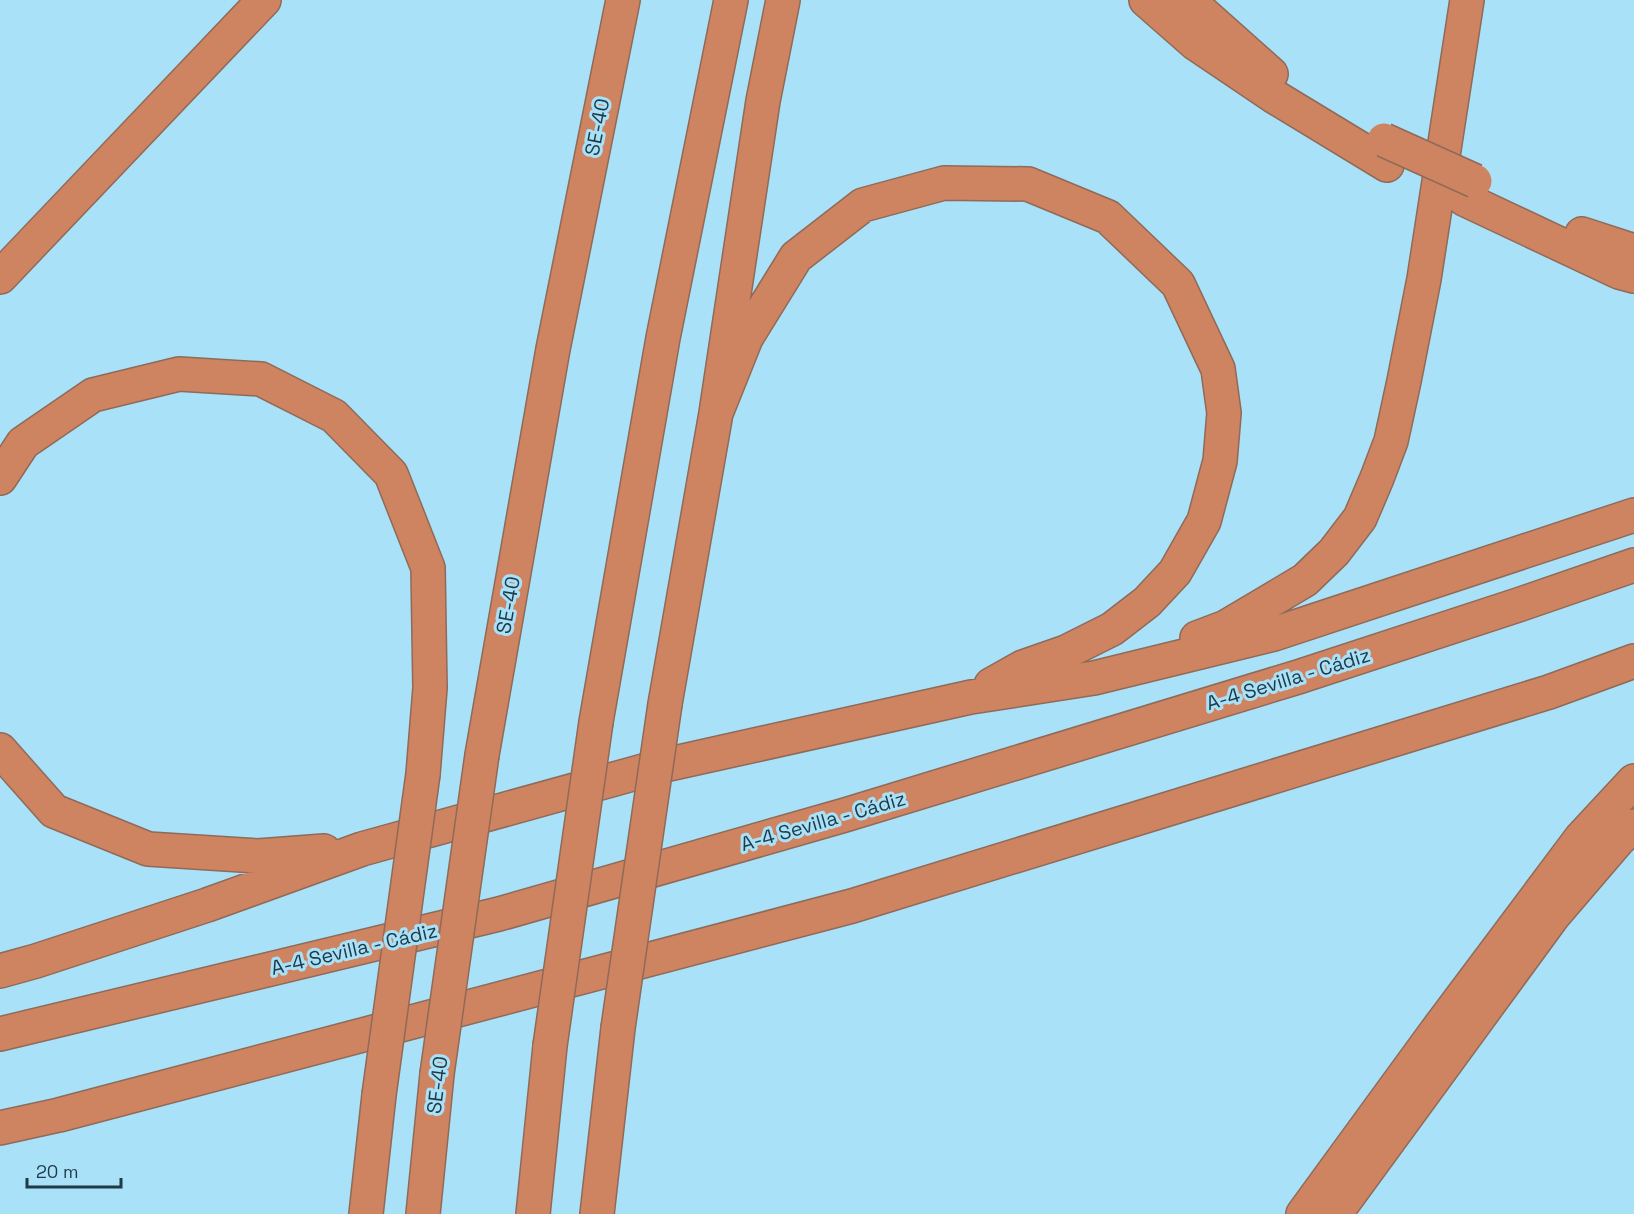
<svg xmlns="http://www.w3.org/2000/svg" width="1634" height="1214" viewBox="0 0 1634 1214" font-family="'Space Grotesk',sans-serif">
	<style>
		.lines { fill: none; stroke-linecap: round; stroke-linejoin: round }
		.highway-casing { stroke: #906a58; stroke-width: 36 }
		.highway { stroke: #ce8461; stroke-width: 33 }
		.highway-bridge-casing { stroke: #906a58; stroke-width: 36; stroke-linecap: butt }
		.highway-bridge { stroke: #ce8461; stroke-width: 33 }
		.labels { text-anchor: middle; stroke-width: 6; stroke-linejoin: round; paint-order: stroke }
		.street-label { font-size: 20px; fill: #1e3b47; stroke: #a9e1f8 }
	</style>
	<rect width="100%" height="100%" fill="#a9e1f8"/>
	<g class="lines">
		<defs>
			<path id="highway" d="M 1146,0 L 1195,43 L 1275,97 L 1387,165
				M 1188,0 L 1271,74
				M 1464,199 L 1619,272 L 1634,276
				M 1582,234 L 1634,251
				M 0,277 L 264,0
				M 716,413 L 746,338 L 796,257 L 863,205 L 944,183 L 1028,184 L 1108,217 L 1178,284 L 1218,369 L 1224,413 L 1220,461 L 1204,521 L 1175,572 L 1147,602 L 1112,629 L 1066,652 L 1023,667 L 991,685
				M 0,478 L 23,443 L 93,395 L 179,374 L 261,379 L 334,416 L 391,474 L 428,568 L 430,688 L 423,774
				M 1197,638 L 1226,627 L 1305,580 L 1334,552 L 1360,518 L 1377,478 L 1391,441 L 1404,381 L 1424,279 L 1467,0
				M 665,704 L 716,413 L 763,101 L 783,0
				M 596,722 L 663,338 L 731,0
				M 0,750 L 54,811 L 148,849 L 258,856 L 324,851
				M 482,755 L 553,349 L 623,0
				M 0,971 L 36,961 L 207,905 L 362,849 L 665,765 L 971,697 L 1094,678 L 1274,634 L 1634,515
				M 0,1034 L 499,914 L 845,815 L 1298,677 L 1521,604 L 1634,565
				M 0,1128 L 59,1115 L 852,906 L 1549,692 L 1634,661
				M 366,1214 L 379,1095
				M 423,1214 L 437,1074
				M 533,1214 L 550,1046
				M 597,1214 L 618,1028
				M 1303,1214 L 1435,1033 L 1581,838 L 1634,781
				M 1335,1214 L 1553,916 L 1619,839 L 1634,826"/>
		</defs>
		<use href="#highway" class="highway-casing"/>
		<use href="#highway" class="highway"/>
		<defs>
			<path id="highway-bridge" d="M 1384,140 L 1475,181
				M 618,1028 L 665,704
				M 550,1046 L 596,722
				M 437,1074 L 482,755
				M 379,1095 L 423,774"/>
		</defs>
		<use href="#highway-bridge" class="highway-bridge-casing"/>
		<use href="#highway-bridge" class="highway-bridge"/>
	</g>
	<g class="labels">
		<g class="street-label">
			<text transform="translate(597 127) rotate(-79)" y="7">SE-40</text>
			<text transform="translate(508 605) rotate(-80)" y="7">SE-40</text>
			<text transform="translate(1288 679) rotate(-17)" y="7">A-4 Sevilla - Cádiz</text>
			<text transform="translate(823 821) rotate(-16)" y="7">A-4 Sevilla - Cádiz</text>
			<text transform="translate(354 949) rotate(-13)" y="7">A-4 Sevilla - Cádiz</text>
			<text transform="translate(437 1085) rotate(-83)" y="7">SE-40</text>
		</g>
	</g>
	<path d="M27 1178v9h94v-9" fill="none" stroke="#1e3b47" stroke-width="3"/>
	<text x="36" y="1178" font-size="18" fill="#1e3b47" stroke="#a9e1f8" stroke-width="4.5" paint-order="stroke">20 m</text>
</svg>
